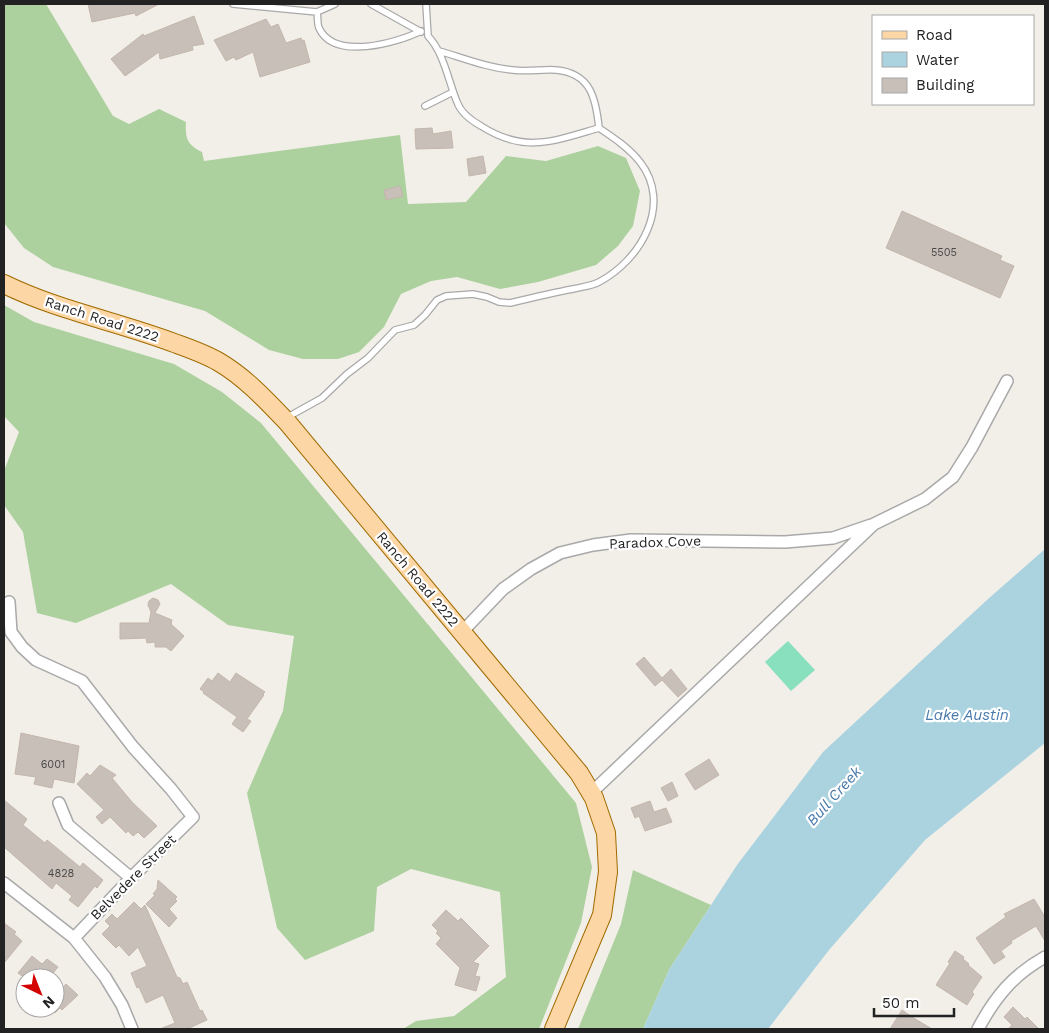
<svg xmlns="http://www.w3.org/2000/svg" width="1049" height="1033" viewBox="0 0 1049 1033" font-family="'Work Sans',sans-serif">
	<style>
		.forest { fill: #add19e }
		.pitch { fill: #88e0be }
		.water { fill: #aad3df }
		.building { fill: #c7bfb8; stroke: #c4b6ab }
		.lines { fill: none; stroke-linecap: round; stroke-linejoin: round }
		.service-casing { stroke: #a9a9a9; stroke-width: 8 }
		.minor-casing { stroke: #a9a9a9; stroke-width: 14 }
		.primary-casing { stroke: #a06b00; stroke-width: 20 }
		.service { stroke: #fff; stroke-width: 5.5 }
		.minor { stroke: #fff; stroke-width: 11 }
		.primary { stroke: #fcd6a4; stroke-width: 18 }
		.labels { text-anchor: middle; stroke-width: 4.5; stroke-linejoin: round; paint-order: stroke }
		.number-label { font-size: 11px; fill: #4b4948 }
		.street-label { font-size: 14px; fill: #222; stroke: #fff }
		.water-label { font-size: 15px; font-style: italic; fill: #4a7aab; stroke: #fff }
	</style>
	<rect width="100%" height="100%" fill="#f2efe9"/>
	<path class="forest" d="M 4,4 L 46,4 L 113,116 L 129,124 L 159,109 L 186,122 C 185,138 187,145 202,152 L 204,161 L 400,135 L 408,204 L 466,202 L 506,156 L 546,161 L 598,146 L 626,158 L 640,191 L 633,226 L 618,246 L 596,265 L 538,282 L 500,289 L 457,277 L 431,281 L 401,294 L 384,327 L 359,352 L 338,359 L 303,359 L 269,350 L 205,311 L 53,267 L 24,248 L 4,223 Z
		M 4,305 L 34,322 L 174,364 L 222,392 L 261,423 L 576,803 L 592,867 L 581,923 L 539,1029 L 403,1029 L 416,1021 L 454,1016 L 506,977 L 500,892 L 411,869 L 377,887 L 374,931 L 305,960 L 277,928 L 247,793 L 283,711 L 294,636 L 228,625 L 171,584 L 76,623 L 37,613 L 23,532 L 4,505 L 4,471 L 19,432 L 4,416 Z
		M 633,870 L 711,905 L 669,970 L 643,1029 L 578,1029 L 621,924 Z"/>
	<path class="pitch" d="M 788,641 L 815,670 L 791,691 L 765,662 Z"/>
	<path class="water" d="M 1045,549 L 1045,743 L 925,840 L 829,950 L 768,1029 L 643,1029 L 669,970 L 711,905 L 737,865 L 823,752 L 988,599 Z"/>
	<path class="building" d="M 88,4 L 159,4 L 136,16 L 135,13 L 92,22 Z
		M 194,16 L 204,44 L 192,46 L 193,50 L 160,59 L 159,52 L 125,76 L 111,59 L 143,34 L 144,36 Z
		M 266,19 L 271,27 L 278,24 L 286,43 L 301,38 L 302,41 L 304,40 L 310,62 L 260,77 L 253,52 L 236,60 L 234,57 L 226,61 L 214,40 Z
		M 432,128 L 433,134 L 451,131 L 453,148 L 416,149 L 415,129 Z
		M 483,156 L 486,173 L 469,176 L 467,159 Z
		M 400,186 L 403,196 L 386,200 L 384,190 Z
		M 902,211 L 1002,256 L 1000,260 L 1014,266 L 1000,298 L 886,248 Z
		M 153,598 L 158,600 L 160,604 L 155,613 L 172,620 L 171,624 L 184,636 L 171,651 L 166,647 L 155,647 L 155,642 L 147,643 L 146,638 L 120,639 L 120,623 L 149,623 L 151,612 L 148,605 L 149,601 Z
		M 644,657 L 662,678 L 671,669 L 687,689 L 678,697 L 662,680 L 655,686 L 636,664 Z
		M 218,673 L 230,682 L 236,673 L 265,692 L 263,694 L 264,695 L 247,719 L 251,721 L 243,732 L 232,724 L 237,717 L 203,693 L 204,692 L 200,689 L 208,678 L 212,681 Z
		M 21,733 L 79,746 L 74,783 L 54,779 L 52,788 L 34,784 L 36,777 L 15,774 Z
		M 709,759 L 719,775 L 695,790 L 685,774 Z
		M 100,765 L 116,775 L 112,778 L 132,802 L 157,826 L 144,838 L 138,832 L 133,836 L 128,831 L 126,833 L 110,817 L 102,824 L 96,817 L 104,810 L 77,784 L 87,773 L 90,776 Z
		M 672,782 L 678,796 L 668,801 L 661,788 Z
		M 4,800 L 27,819 L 23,825 L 45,843 L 47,840 L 80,867 L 83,863 L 103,880 L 97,888 L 95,886 L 78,907 L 69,900 L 72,896 L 56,883 L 52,889 L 4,847 Z
		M 650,801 L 654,812 L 666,808 L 672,822 L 645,831 L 639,816 L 635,818 L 631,808 Z
		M 158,880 L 177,897 L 175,899 L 177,901 L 169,909 L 177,918 L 169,927 L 146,904 L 155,895 L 153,894 L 157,889 Z
		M 1034,899 L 1045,917 L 1045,941 L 1036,926 L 1011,941 L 1012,943 L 1001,951 L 1005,957 L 994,964 L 976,938 L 1006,917 L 1004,914 Z
		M 134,902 L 141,909 L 145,905 L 177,977 L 180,978 L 183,984 L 187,982 L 200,1011 L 202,1010 L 207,1020 L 187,1029 L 160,1029 L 175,1023 L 163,995 L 146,1003 L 139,987 L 137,988 L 131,973 L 147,966 L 138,947 L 129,956 L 119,945 L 116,948 L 102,934 L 110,926 L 105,921 L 112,914 L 117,919 Z
		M 446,910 L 458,921 L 461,918 L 489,946 L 473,962 L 479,964 L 475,976 L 480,977 L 476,991 L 455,985 L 460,968 L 436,944 L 441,938 L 436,933 L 438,931 L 432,925 Z
		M 4,923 L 16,932 L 14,934 L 22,941 L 4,963 Z
		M 955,951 L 964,957 L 963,959 L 969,964 L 968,965 L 982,977 L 972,992 L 974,994 L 967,1005 L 936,985 L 950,963 L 948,962 Z
		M 32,956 L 42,964 L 47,959 L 58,967 L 50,977 L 47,974 L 44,978 L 25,978 L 18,973 Z
		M 66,984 L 78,995 L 62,1010 L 60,1008 L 55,1013 L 55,995 Z
		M 1013,1007 L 1025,1019 L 1027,1017 L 1039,1029 L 1008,1029 L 1012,1025 L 1004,1017 Z
		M 902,1010 L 912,1017 L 932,1029 L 890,1029 Z"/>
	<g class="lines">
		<defs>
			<path id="service" d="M 233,4 L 317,12 L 335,4
				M 371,4 L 421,32
				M 317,12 C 318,16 317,23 319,28 C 334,61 397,43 421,31
				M 439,51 C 463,58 488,68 513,70 C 527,72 542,69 556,70 C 591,73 596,99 599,128
				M 425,106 L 453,92
				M 286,418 L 322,398 L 347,374 L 368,358 L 395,330 L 414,325 L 425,315 L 437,300 L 446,296 L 473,294 L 487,297 L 499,302 L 510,303 C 531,298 552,293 573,289 C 581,287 592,286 599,282 C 641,260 673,204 640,162 C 629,148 614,138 599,128 C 554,141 525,154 481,126 C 472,121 461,113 457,102 C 448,80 444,53 428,36 L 426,4"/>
			<path id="minor" d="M 9,602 L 11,632 L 22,647 L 36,660 L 82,681 L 133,747 L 171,789 L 193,817 L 131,878 L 74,938
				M 462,632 L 503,589 L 531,569 L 560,553 L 593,545 L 631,540 L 785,542 L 833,538 L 871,525
				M 591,793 L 874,524 L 925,499 L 953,477 L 972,447 L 1007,381
				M 59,803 L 68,825 L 131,878
				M 4,883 L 74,938 L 105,977 L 122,1005 L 132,1029
				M 978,1029 C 995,997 1013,975 1045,957"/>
			<path id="primary" d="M 4,284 C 59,311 120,322 177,344 C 191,349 207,355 219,362 C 246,378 267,401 288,423 L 579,773 L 594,798 L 606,833 L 608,872 L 602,915 L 554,1029"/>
		</defs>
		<use href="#service" class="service-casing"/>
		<use href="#minor" class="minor-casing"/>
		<use href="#primary" class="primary-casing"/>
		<use href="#service" class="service"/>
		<use href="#minor" class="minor"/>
		<use href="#primary" class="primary"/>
	</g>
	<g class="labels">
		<g class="number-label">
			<text x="944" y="256">5505</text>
			<text x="53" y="768">6001</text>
			<text x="61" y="877">4828</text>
		</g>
		<g class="street-label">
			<text transform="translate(102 319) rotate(18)" y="5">Ranch Road 2222</text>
			<text transform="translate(655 542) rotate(-2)" y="5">Paradox Cove</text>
			<text transform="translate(418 579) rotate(50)" y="5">Ranch Road 2222</text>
			<text transform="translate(133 877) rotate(-45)" y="5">Belvedere Street</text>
		</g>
		<g class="water-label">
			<text x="967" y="720">Lake Austin</text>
			<text transform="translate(834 796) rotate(-48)" y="5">Bull Creek</text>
		</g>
	</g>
	<rect width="1049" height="1033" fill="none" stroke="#222222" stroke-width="10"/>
	<rect x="872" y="15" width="162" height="90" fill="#ffffff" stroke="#a7a7a7"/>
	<rect x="882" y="31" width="25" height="8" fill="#fcd6a4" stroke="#a7a7a7"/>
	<text x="916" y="40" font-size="15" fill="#222222">Road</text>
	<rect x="882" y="52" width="25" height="15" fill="#aad3df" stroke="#a7a7a7"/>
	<text x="916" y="65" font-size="15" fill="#222222">Water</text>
	<rect x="882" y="78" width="25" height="15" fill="#c7bfb8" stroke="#a7a7a7"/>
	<text x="916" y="90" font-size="15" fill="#222222">Building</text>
	<g transform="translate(40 993) rotate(137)"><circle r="24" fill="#ffffff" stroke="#a7a7a7"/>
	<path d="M0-4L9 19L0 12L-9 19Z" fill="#d40000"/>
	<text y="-8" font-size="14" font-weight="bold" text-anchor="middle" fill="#222222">N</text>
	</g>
	<path d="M874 1008v8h80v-8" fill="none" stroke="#222222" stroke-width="2.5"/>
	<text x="882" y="1008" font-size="15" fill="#222222" stroke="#ffffff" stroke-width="4" paint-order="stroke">50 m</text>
</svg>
